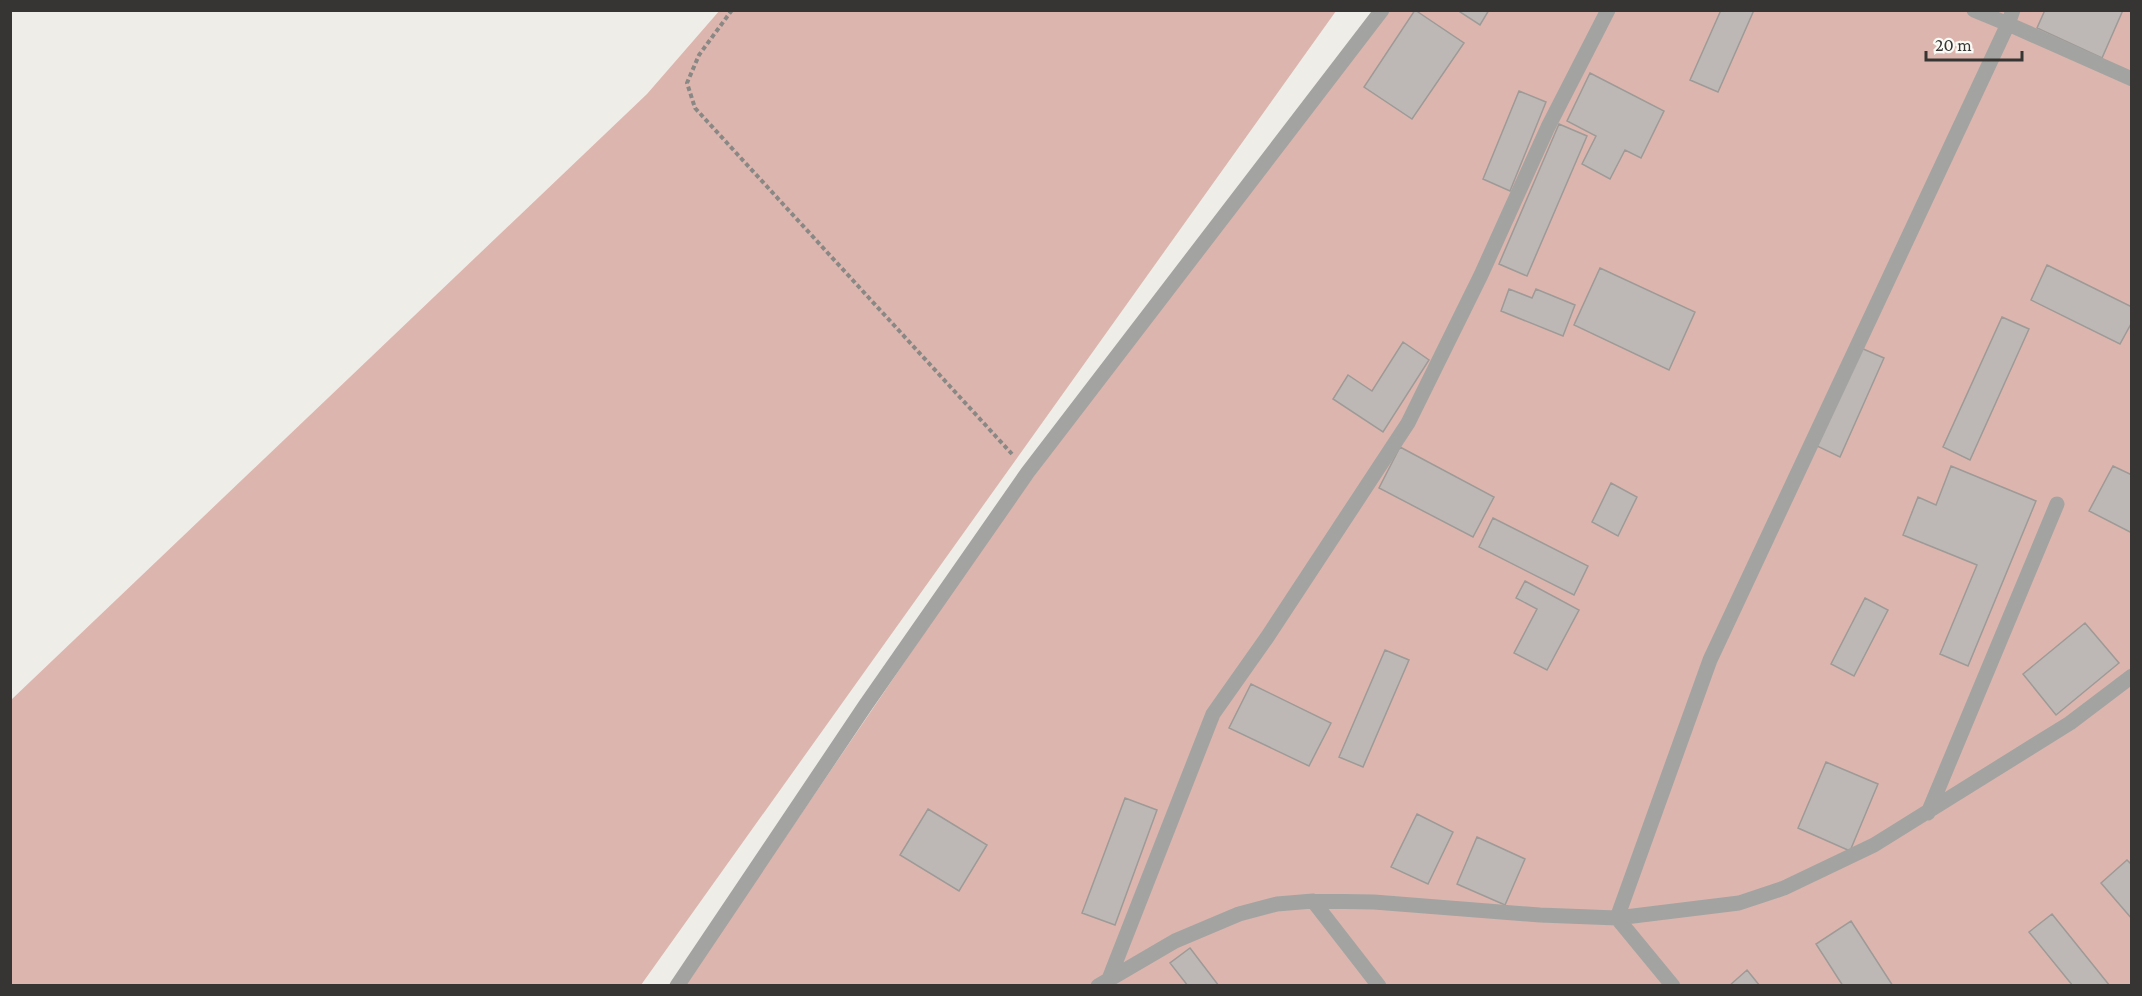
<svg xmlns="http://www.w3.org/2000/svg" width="2142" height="996" viewBox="0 0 2142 996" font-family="'Crimson Pro',serif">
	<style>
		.green { fill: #dcb6ae }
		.building { fill: #bdb8b5; stroke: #9e9a97; stroke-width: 1.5 }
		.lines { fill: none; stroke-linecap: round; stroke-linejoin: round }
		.path { stroke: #898885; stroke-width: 4; stroke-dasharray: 4.5 3; stroke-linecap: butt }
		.minor { stroke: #a3a4a2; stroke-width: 15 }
	</style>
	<rect width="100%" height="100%" fill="#efede8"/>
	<path class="green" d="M 720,10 L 1336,11 L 641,985 L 11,985 L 11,700 L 647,94 Z
		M 1374,11 L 2131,11 L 2131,985 L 684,986 L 991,535 Z"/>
	<path class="building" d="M 1415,10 L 1464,43 L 1412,119 L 1364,87 Z
		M 1457,10 L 1489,10 L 1480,25 Z
		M 1721,10 L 1754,10 L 1718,92 L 1690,80 Z
		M 2045,10 L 2123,10 L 2102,58 L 2037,28 Z
		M 1590,73 L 1664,111 L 1641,158 L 1625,150 L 1610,179 L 1582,164 L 1596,136 L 1567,121 Z
		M 1519,91 L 1546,102 L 1510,191 L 1483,179 Z
		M 1559,124 L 1587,136 L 1527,276 L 1499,264 Z
		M 2047,265 L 2132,307 L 2132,322 L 2120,344 L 2031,300 Z
		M 1600,268 L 1695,312 L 1669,370 L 1574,325 Z
		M 1509,289 L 1532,298 L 1536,289 L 1575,305 L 1563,336 L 1501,311 Z
		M 2002,317 L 2029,329 L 1970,460 L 1943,447 Z
		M 1403,342 L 1429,360 L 1383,432 L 1333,399 L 1348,375 L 1372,391 Z
		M 1861,348 L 1884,358 L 1840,457 L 1817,446 Z
		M 1400,447 L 1494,497 L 1473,537 L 1379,488 Z
		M 1951,466 L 2036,501 L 1968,666 L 1940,654 L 1977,565 L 1903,535 L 1918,497 L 1936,505 Z
		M 2113,466 L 2132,475 L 2132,533 L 2089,511 Z
		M 1611,483 L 1637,497 L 1618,536 L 1592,522 Z
		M 1493,518 L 1588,566 L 1574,595 L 1479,547 Z
		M 1525,581 L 1579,610 L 1547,670 L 1514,653 L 1537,609 L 1516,598 Z
		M 1865,598 L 1888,610 L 1854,676 L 1831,664 Z
		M 2085,623 L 2119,663 L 2056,715 L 2023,674 Z
		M 1385,650 L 1409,660 L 1363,767 L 1339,757 Z
		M 1251,684 L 1331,723 L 1309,766 L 1229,728 Z
		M 1826,762 L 1878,784 L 1850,851 L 1798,828 Z
		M 1125,798 L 1157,810 L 1115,925 L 1082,913 Z
		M 928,809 L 987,845 L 959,891 L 900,855 Z
		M 1417,814 L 1453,832 L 1428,884 L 1391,867 Z
		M 1477,837 L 1525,859 L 1505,905 L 1457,884 Z
		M 2127,860 L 2132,865 L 2132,919 L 2101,883 Z
		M 2052,914 L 2110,986 L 2073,986 L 2029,932 Z
		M 1851,921 L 1893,986 L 1843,986 L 1816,944 Z
		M 1190,948 L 1219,986 L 1188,986 L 1170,963 Z
		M 1747,970 L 1760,986 L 1729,986 Z"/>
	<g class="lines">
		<path class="path" d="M 732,10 L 699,55 L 687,83 L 695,108 L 1012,454"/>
		<path class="minor" d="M 1974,10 L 2008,24 L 2013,10
			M 1928,813 L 2057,504
			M 1313,901 L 1379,986
			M 1109,979 L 1213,714 L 1268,636 L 1408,423 L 1481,275 L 1548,127 L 1608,10
			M 677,986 L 865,706 L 1028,472 L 1382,10
			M 1098,986 L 1175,941 L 1239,914 L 1277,904 L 1313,901 L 1374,902 L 1540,915 L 1617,918 L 1739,903 L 1784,888 L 1874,845 L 2070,723 L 2132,676
			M 1673,986 L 1617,918 L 1710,660 L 2008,24 L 2132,79"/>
	</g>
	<rect width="2142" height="996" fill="none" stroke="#363533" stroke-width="24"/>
	<path d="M1926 51v9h96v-9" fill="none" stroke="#363533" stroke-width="3"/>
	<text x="1935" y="51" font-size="18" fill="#363533" stroke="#fcfaf5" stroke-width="4.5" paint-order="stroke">20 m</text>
</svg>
